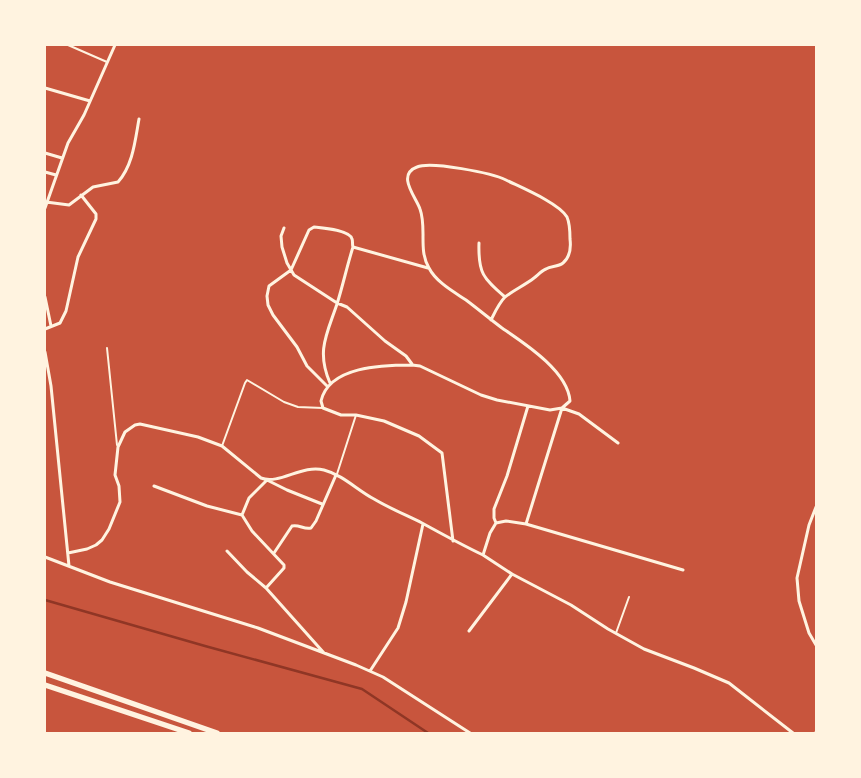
<svg xmlns="http://www.w3.org/2000/svg" width="861" height="778" viewBox="0 0 861 778" font-family="'Fira Sans',sans-serif">
	<style>
		.lines { fill: none; stroke-linecap: round; stroke-linejoin: round }
		.stream { stroke: #8f3625; stroke-width: 2.5 }
		.service { stroke: #fff3e0; stroke-width: 2 }
		.minor { stroke: #fff3e0; stroke-width: 3 }
		.trunk { stroke: #fff3e0; stroke-width: 5.5 }
	</style>
	<rect width="100%" height="100%" fill="#c8553d"/>
	<g class="lines">
		<path class="stream" d="M 45,600 L 205,646 L 362,689 L 428,733"/>
		<path class="service" d="M 68,45 L 107,62
			M 107,348 L 117,445
			M 222,446 L 245,383 L 247,380 L 284,402 L 298,407 L 323,408
			M 337,474 L 356,415
			M 616,633 L 629,597"/>
		<path class="minor" d="M 45,88 L 90,101
			M 45,153 L 62,158
			M 45,172 L 56,175
			M 46,202 L 69,205 L 93,187 L 118,182 C 133,165 135,141 139,119
			M 45,208 L 68,143 L 84,115 L 115,45
			M 284,228 L 281,236 L 282,247 L 287,263 L 294,275 L 337,303 L 347,307 L 385,341 L 406,356 L 412,364
			M 479,243 C 478,273 483,278 505,297
			M 353,247 L 428,268
			M 45,297 L 51,326
			M 45,329 L 60,323 L 66,311 L 78,257 L 96,219 L 96,214 L 81,195
			M 45,352 L 51,386 L 69,566
			M 327,386 L 307,366 L 297,347 L 273,315 L 268,305 L 267,296 L 269,286 L 291,270 L 309,230 L 314,227 C 323,228 350,230 352,239 C 353,241 352,244 353,247 C 347,266 343,285 337,304 C 327,334 316,351 330,383
			M 154,486 L 207,506 L 242,515 L 249,498 L 267,480 L 287,490 L 322,504
			M 816,507 L 809,525 L 797,578 L 799,601 L 809,633 L 816,645
			M 242,515 L 252,531 L 284,565 L 284,568 L 266,588 L 324,653
			M 496,523 L 494,518 L 494,509 L 507,476 L 528,406
			M 526,524 L 562,408 L 579,414 L 618,443
			M 453,541 L 442,453 L 419,436 L 384,421 L 356,415 L 341,415 L 323,408 L 321,401 C 329,366 383,365 412,365 L 420,366 L 481,395 L 497,400 L 550,410 L 562,408 L 570,401 C 568,371 524,343 502,328 C 490,319 478,309 466,300 C 454,292 436,282 429,268 C 418,250 427,228 420,209 C 416,197 396,175 417,167 C 431,161 492,173 506,180 C 520,187 559,203 567,217 C 570,224 570,231 570,239 C 571,247 570,257 563,263 C 558,267 551,266 546,269 C 541,271 538,275 534,278 C 525,285 514,290 505,297 C 499,303 495,312 491,320
			M 227,551 L 247,572 L 266,588
			M 68,553 L 87,549 L 96,545 L 102,540 L 109,529 L 120,502 L 119,486 L 115,475 L 118,447 L 125,432 L 135,425 L 140,424 L 198,437 L 222,446 L 261,478 C 280,485 302,464 324,470 C 343,475 357,490 374,499 C 389,508 406,515 422,523 C 442,534 462,545 483,555 L 490,533 L 496,523 L 506,521 L 526,524 L 683,570
			M 274,553 L 292,526 C 299,524 304,530 311,528 L 316,521 L 336,475
			M 45,557 L 110,582 L 258,628 L 356,665 L 383,677 L 470,733
			M 512,574 L 571,605 L 608,629 L 644,649 L 694,668 L 729,683 L 793,733
			M 469,631 L 512,574 L 483,555
			M 370,671 L 398,628 L 406,602 L 423,524
			M 816,733 L 816,732"/>
		<path class="trunk" d="M 45,673 L 217,733
			M 45,685 L 189,733"/>
	</g>
	<rect width="861" height="778" fill="none" stroke="#fff3e0" stroke-width="92"/>
</svg>
